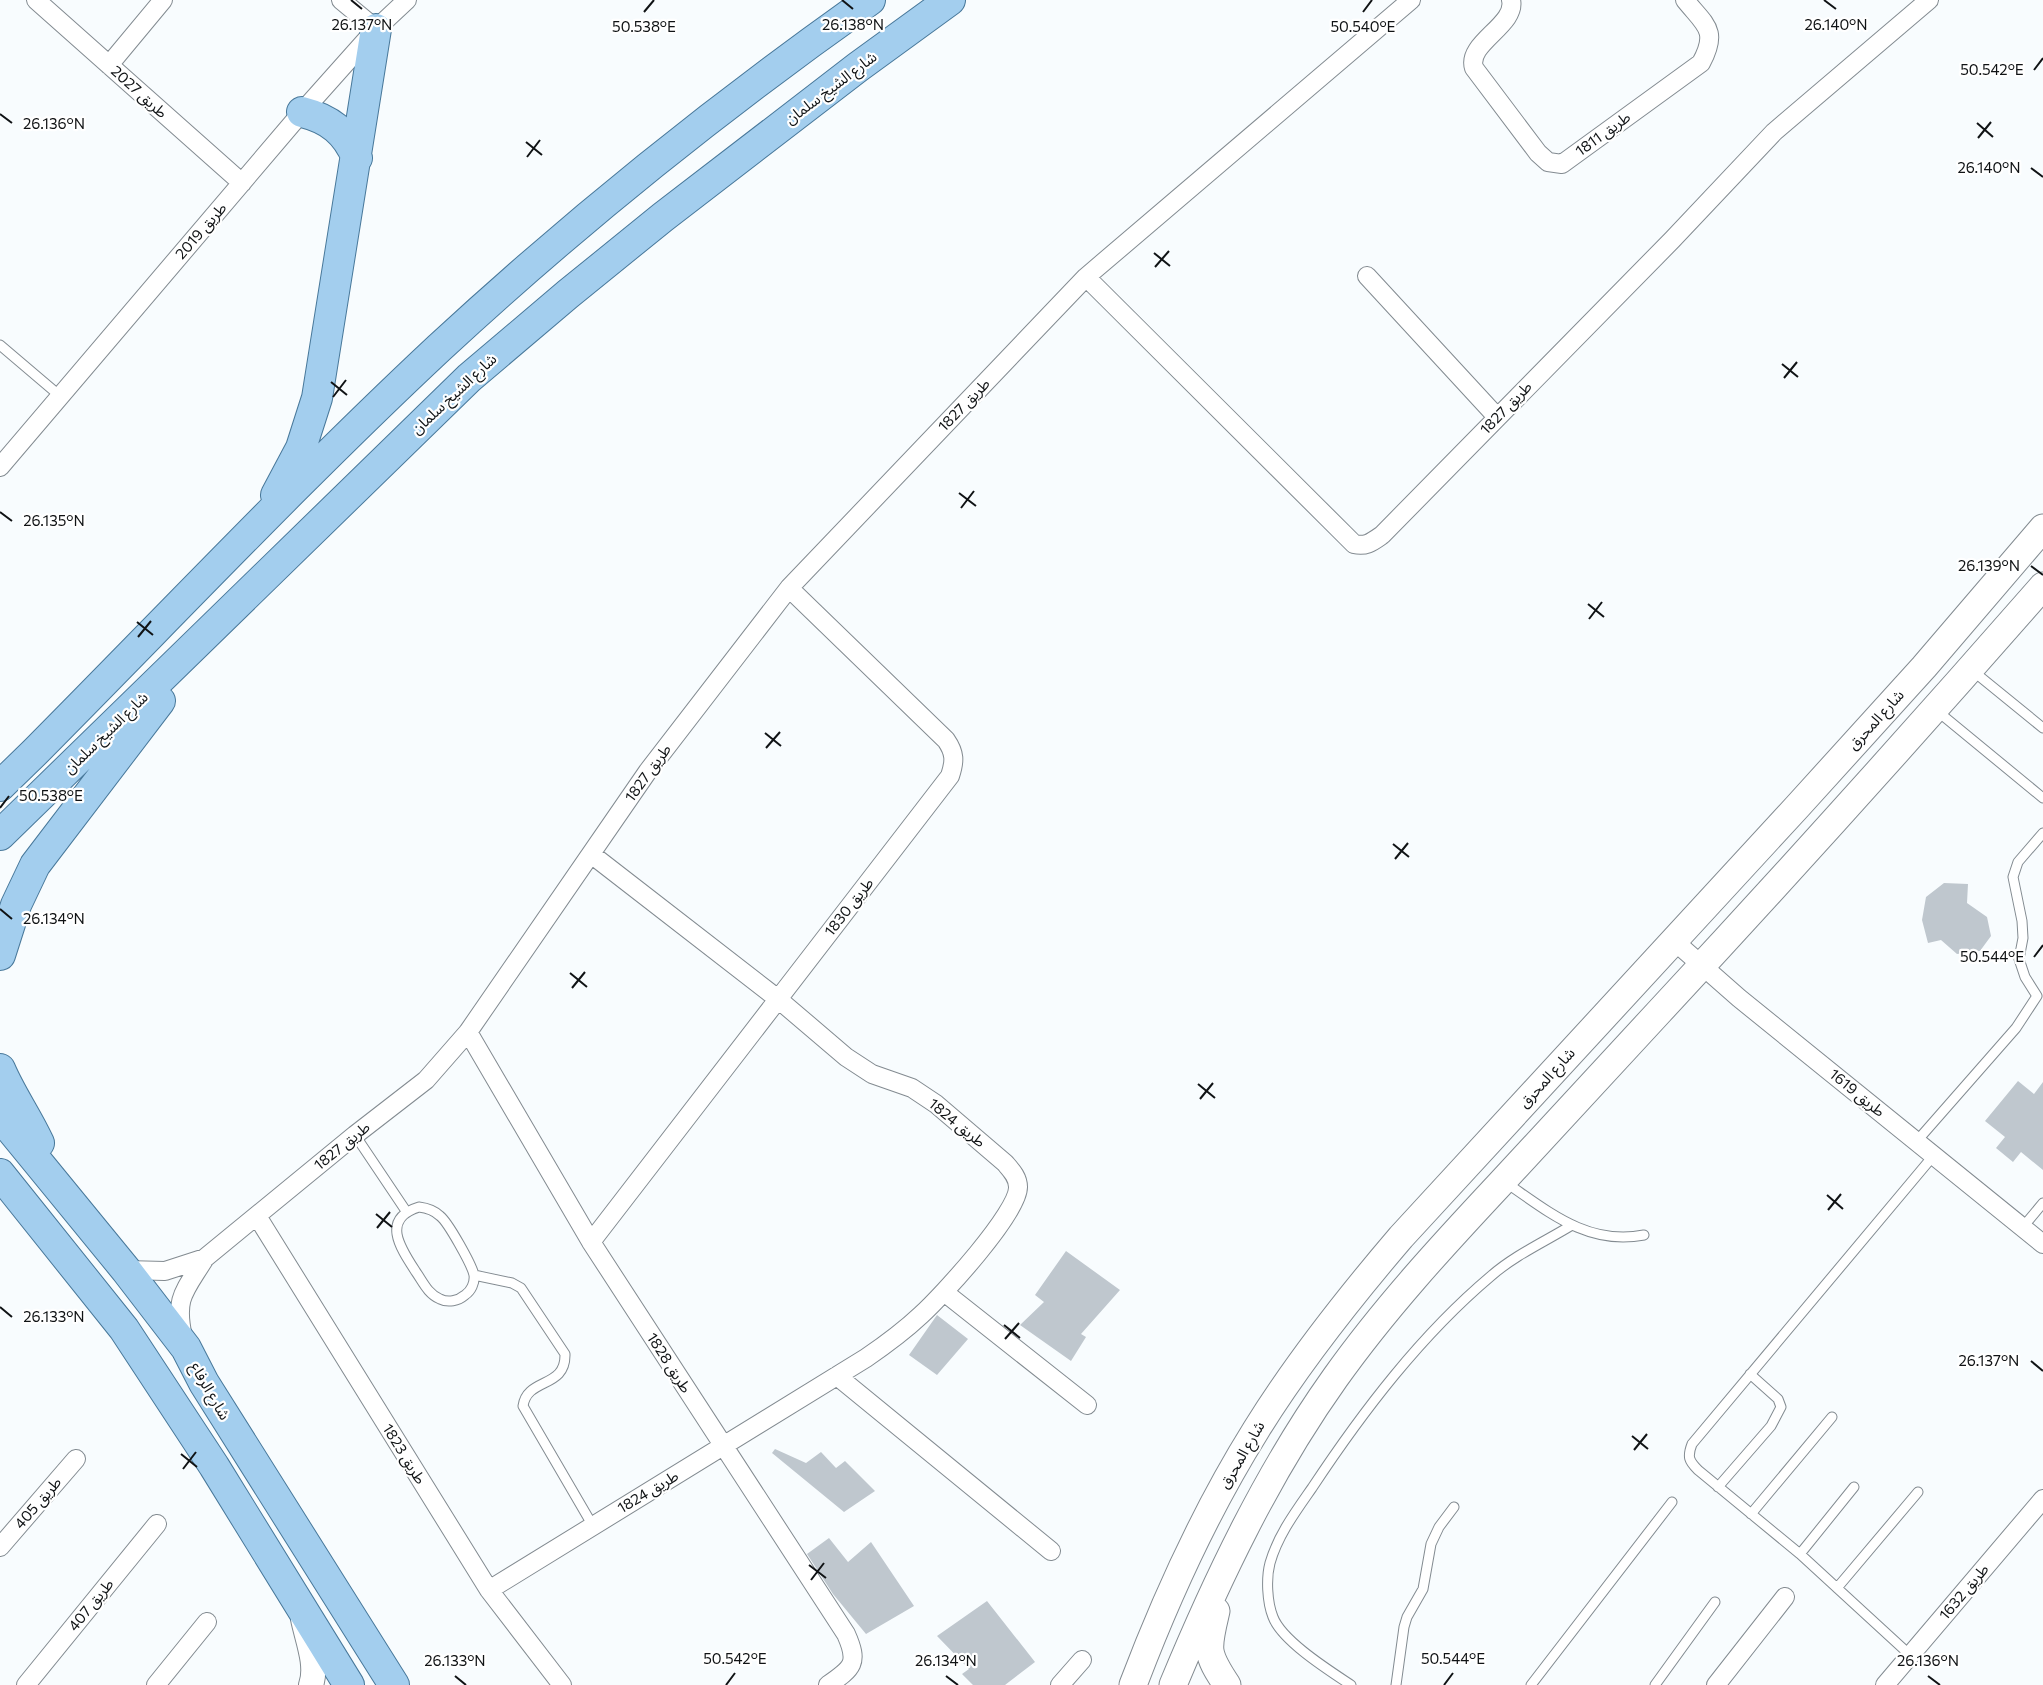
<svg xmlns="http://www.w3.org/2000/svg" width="2043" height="1685" viewBox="0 0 2043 1685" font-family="Commissioner,'Noto Sans Arabic',sans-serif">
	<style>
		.building { fill: #bfc7ce }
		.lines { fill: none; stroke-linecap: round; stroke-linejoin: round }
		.service-casing { stroke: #838b91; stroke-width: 11 }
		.minor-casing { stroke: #838b91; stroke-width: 20 }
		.tertiary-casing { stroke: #838b91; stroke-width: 26 }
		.secondary-casing { stroke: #838b91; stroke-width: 29 }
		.primary-casing { stroke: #48789a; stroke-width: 32 }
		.service { stroke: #fff; stroke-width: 9 }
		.minor { stroke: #fff; stroke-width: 18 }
		.tertiary { stroke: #fff; stroke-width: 24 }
		.secondary { stroke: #fff; stroke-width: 27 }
		.primary { stroke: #a3ceee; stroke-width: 30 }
		.ticks { fill: none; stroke: #101315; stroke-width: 2 }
		.labels { text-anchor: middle; stroke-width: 4.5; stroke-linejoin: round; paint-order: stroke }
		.street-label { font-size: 15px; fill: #101315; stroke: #fff }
		.ticks-label { font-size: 15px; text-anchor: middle; fill: #101315; stroke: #fff; stroke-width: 4.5; stroke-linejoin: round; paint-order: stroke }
	</style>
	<rect width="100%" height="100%" fill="#f8fcfe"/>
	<path class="building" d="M 1944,883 L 1968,884 L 1967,903 L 1987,917 L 1991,936 L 1980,951 L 1957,954 L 1941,940 L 1928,943 L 1922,920 L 1926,897 Z
		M 2018,1081 L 2034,1094 L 2043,1082 L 2043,1170 L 2021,1152 L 2013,1162 L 1996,1148 L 2005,1137 L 1985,1121 Z
		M 1066,1251 L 1120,1290 L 1081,1334 L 1086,1337 L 1071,1361 L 1020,1325 L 1044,1302 L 1035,1295 Z
		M 937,1315 L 968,1339 L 937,1375 L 909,1355 Z
		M 775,1449 L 806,1463 L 821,1452 L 836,1468 L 845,1461 L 875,1491 L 844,1512 L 772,1453 Z
		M 829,1538 L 848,1562 L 871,1542 L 914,1606 L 866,1634 L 833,1594 L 807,1554 Z
		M 987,1601 L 1035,1662 L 1005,1685 L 973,1685 L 962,1674 L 969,1669 L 937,1636 Z"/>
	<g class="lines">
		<defs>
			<path id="service" d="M 0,345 L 60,396
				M 1973,671 L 2043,728
				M 1936,710 L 2043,798
				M 355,1135 L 406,1211
				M 1916,1142 L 2016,1028 L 2037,996 L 2025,977 L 2019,959 L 2023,938 L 2022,921 L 2013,877 L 2018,862 L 2043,833
				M 1505,1182 C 1549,1212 1588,1246 1644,1235
				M 419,1207 C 427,1208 434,1210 440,1216 C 448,1222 472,1265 474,1275 C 475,1283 471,1291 465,1295 C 458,1301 448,1303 440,1299 C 428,1294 423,1282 416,1272 C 401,1249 380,1219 419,1207 Z
				M 2023,1227 L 2043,1203
				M 474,1275 L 512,1283 L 521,1288 L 565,1354 C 566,1389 527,1377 523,1406 L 593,1526
				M 1718,1487 L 1771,1426 L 1781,1407 L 1778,1399 L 1750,1374
				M 1751,1514 L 1832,1417
				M 1800,1554 L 1854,1487
				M 1837,1588 L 1918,1492
				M 1910,1655 L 1800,1554 L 1698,1470 C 1689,1461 1687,1457 1692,1444 L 1934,1155
				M 1351,1685 C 1330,1671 1282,1641 1273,1617 C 1267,1602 1266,1578 1270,1563 C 1278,1535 1296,1511 1312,1488 C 1363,1411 1421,1335 1491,1276 C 1515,1255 1546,1241 1572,1225
				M 1396,1685 L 1404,1627 L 1407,1617 L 1423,1589 L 1431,1544 L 1439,1527 L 1454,1507
				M 1531,1685 L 1672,1502
				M 1655,1685 L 1715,1602"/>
			<path id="minor" d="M 36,0 L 242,183
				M 341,0 L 376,29
				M 1511,0 C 1517,25 1466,43 1474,68 L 1538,153 L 1548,162 L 1562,164 L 1701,63 C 1719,30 1705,25 1685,0
				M 109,65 L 163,0
				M 1367,276 L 1497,417
				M 1086,277 L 1354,544 C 1366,547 1372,542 1382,535 L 1672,240 L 1774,132 L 1929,0
				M 0,467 L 302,112 L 376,29 L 407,0
				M 1673,940 L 1739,998 L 2043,1244
				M 468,1032 L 591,1242 L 846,1634 C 859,1663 853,1668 828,1685
				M 257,1216 L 489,1590 L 562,1685
				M 591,1242 L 950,776 C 955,761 955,753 946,740 L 789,588
				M 205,1258 L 355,1135 L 426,1080 L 468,1032 L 648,771 L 789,588 L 1086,277 L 1411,0
				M 126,1270 L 165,1271 L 205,1258 C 185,1291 174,1297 183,1337
				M 944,1292 L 1087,1405
				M 837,1376 L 1051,1551
				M 0,1547 L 76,1459
				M 489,1590 L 866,1358 C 885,1345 904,1331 921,1315 C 942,1296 1019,1212 1018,1187 C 1018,1177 1011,1170 1005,1163 L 936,1104 L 912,1088 L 872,1074 L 846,1057 L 778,999 L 591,854
				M 26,1685 L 157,1524
				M 156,1685 L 207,1622
				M 1060,1685 L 1082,1660
				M 1716,1685 L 1785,1597
				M 1885,1685 L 2043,1499"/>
			<path id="tertiary" d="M 303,1619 C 307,1639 318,1665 311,1685"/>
			<path id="secondary" d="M 1216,1611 C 1207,1649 1205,1652 1227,1685
				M 1133,1685 C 1166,1598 1206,1510 1256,1430 C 1298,1362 1348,1299 1401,1237 L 1797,807 L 1924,667 L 2043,528
				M 1173,1685 C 1217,1579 1268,1472 1335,1378 C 1384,1309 1442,1246 1500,1184 C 1553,1127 1606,1070 1659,1012 C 1789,872 1917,730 2043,586"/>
			<path id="primary" d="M 302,112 C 330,119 346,132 357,158
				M 276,495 L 301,448 L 317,398 L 376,29
				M 0,786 L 35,752 C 169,617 300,478 439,348 C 574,223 720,106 870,0
				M 0,835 L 469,378 L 568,294 L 663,217 L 858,67 L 950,0
				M 0,955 L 16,905 L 35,865 L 160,701
				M 0,1069 C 11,1095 27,1117 39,1143
				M 0,1116 L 126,1270 L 186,1348 L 204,1383 L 394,1685
				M 0,1174 L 124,1329 L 214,1466 L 349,1685"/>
		</defs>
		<use href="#service" class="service-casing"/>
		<use href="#minor" class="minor-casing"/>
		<use href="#tertiary" class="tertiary-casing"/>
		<use href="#secondary" class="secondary-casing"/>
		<use href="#primary" class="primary-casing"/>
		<use href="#service" class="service"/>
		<use href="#minor" class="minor"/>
		<use href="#tertiary" class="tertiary"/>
		<use href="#secondary" class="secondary"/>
		<use href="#primary" class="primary"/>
	</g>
	<path class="ticks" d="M 351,0 L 362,9M 842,0 L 853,9M 1824,0 L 1836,9M 644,12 L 654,0M 1363,12 L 1372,0M 2034,70 L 2043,58M 0,114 L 12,123M 1977,123 L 1993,137M 1978,138 L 1991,122M 526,142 L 542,155M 527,157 L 540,140M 2031,168 L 2043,177M 1154,253 L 1170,266M 1155,267 L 1169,251M 1782,364 L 1798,377M 1784,378 L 1797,362M 331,382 L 347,395M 333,397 L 346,380M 959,493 L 976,506M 961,508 L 974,491M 0,512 L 12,521M 2031,566 L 2043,575M 1588,604 L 1604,617M 1589,619 L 1602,602M 137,622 L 153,635M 138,637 L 151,621M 765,733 L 781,746M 766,748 L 780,732M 0,808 L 9,796M 1393,844 L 1409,857M 1395,859 L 1408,843M 0,909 L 12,919M 2034,957 L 2043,945M 570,973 L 587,987M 572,988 L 585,972M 1198,1084 L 1215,1098M 1200,1099 L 1213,1083M 1827,1195 L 1843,1209M 1828,1210 L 1841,1194M 376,1214 L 392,1227M 377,1228 L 390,1212M 0,1307 L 12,1317M 1004,1325 L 1020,1338M 1005,1339 L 1019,1323M 2031,1361 L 2043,1371M 1632,1436 L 1648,1449M 1634,1450 L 1647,1434M 181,1454 L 197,1467M 183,1469 L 196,1452M 809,1565 L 826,1578M 811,1580 L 824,1563M 455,1676 L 466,1685M 946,1676 L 958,1685M 1928,1676 L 1940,1685M 726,1685 L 735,1673M 1444,1685 L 1453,1673"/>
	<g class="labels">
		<g class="street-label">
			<text transform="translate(831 88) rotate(-37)" y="5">شارع الشيخ سلمان</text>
			<text transform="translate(139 92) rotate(42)" y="5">طريق 2027</text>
			<text transform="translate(1603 134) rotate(-36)" y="5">طريق 1811</text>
			<text transform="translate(201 231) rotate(-49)" y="5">طريق 2019</text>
			<text transform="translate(454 394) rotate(-43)" y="5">شارع الشيخ سلمان</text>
			<text transform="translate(964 405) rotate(-46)" y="5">طريق 1827</text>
			<text transform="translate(1506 408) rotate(-46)" y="5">طريق 1827</text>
			<text transform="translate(1876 720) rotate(-48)" y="5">شارع المحرق</text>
			<text transform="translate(106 733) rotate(-44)" y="5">شارع الشيخ سلمان</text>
			<text transform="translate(648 773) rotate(-54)" y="5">طريق 1827</text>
			<text transform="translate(849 907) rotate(-52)" y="5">طريق 1830</text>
			<text transform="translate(1547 1078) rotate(-48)" y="5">شارع المحرق</text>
			<text transform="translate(1857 1093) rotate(39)" y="5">طريق 1619</text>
			<text transform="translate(957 1123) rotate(39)" y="5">طريق 1824</text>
			<text transform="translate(342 1146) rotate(-39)" y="5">طريق 1827</text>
			<text transform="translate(669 1363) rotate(57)" y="5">طريق 1828</text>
			<text transform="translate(210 1391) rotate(60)" y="5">شارع الرفاع</text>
			<text transform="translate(404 1454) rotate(58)" y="5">طريق 1823</text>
			<text transform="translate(1242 1455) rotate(-60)" y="5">شارع المحرق</text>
			<text transform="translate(648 1492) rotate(-31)" y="5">طريق 1824</text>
			<text transform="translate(38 1503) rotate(-49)" y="5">طريق 405</text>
			<text transform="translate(1964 1592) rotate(-50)" y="5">طريق 1632</text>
			<text transform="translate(91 1605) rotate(-51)" y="5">طريق 407</text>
		</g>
	</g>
	<g class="ticks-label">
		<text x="362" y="30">26.137°N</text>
		<text x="853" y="30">26.138°N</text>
		<text x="1836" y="30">26.140°N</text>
		<text x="644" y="32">50.538°E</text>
		<text x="1363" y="32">50.540°E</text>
		<text x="1992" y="75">50.542°E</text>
		<text x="54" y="129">26.136°N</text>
		<text x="1989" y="173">26.140°N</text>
		<text x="54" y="526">26.135°N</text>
		<text x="1989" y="571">26.139°N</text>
		<text x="51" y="801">50.538°E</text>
		<text x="54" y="924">26.134°N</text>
		<text x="1992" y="962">50.544°E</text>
		<text x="54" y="1322">26.133°N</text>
		<text x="1989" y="1366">26.137°N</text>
		<text x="735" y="1664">50.542°E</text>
		<text x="1453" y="1664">50.544°E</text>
		<text x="455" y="1666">26.133°N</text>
		<text x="946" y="1666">26.134°N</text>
		<text x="1928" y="1666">26.136°N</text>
	</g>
</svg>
